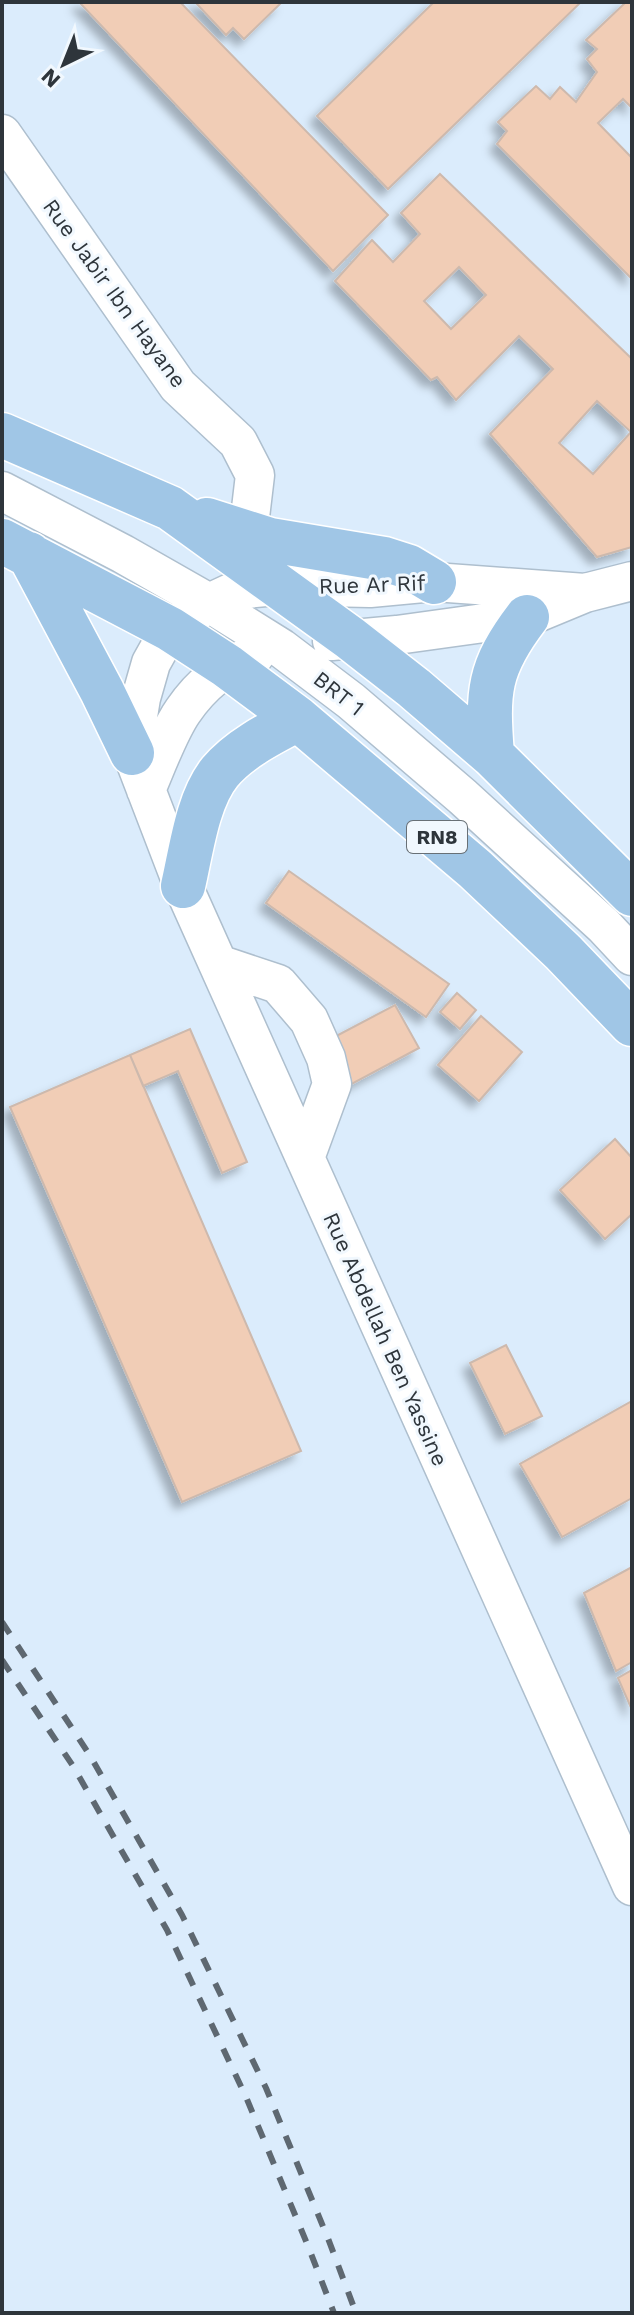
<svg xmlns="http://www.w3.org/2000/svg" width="634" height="2315" viewBox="0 0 634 2315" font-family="'Work Sans',sans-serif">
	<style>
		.building { fill: #f1cdb6; stroke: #cdb9ad; stroke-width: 2; fill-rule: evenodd; filter: url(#shadow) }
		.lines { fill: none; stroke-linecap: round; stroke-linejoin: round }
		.minor-casing { stroke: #aebfce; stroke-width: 41 }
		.major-casing { stroke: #fff; stroke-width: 47 }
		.minor { stroke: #fff; stroke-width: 38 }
		.major { stroke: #a0c6e6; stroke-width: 44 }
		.rail { stroke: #5e6871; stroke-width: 6; stroke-dasharray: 14 14; stroke-linecap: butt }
		.labels { text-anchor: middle; stroke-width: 6; stroke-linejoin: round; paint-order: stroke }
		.shield { fill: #f1f8fe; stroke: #687076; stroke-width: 2 }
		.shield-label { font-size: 20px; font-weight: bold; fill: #2e353b }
		.street-label { font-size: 22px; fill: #2e353b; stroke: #f1f8fe }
	</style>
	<defs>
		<filter id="shadow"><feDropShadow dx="-7" dy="7" stdDeviation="4" flood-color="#0004"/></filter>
	</defs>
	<rect width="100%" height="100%" fill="#dbecfc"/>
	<path class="building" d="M 79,2 L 180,2 L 388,215 L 333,271 Z
		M 195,2 L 282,2 L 244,39 L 233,28 L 226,35 Z
		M 434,2 L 581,2 L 388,189 L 317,116 Z
		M 626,2 L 632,2 L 632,108 L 623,99 L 598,123 L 632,158 L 632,279 L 497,144 L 507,131 L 498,122 L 536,86 L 550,99 L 560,87 L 576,102 L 597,72 L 587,59 L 597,49 L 586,40 Z
		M 440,174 L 632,359 L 632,547 L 597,557 L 490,434 L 553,369 L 519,336 L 456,400 L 437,377 L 431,380 L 335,281 L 372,240 L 393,262 L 420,234 L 401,213 ZM 459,267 L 486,295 L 451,329 L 424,301 ZM 597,401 L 631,432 L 593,474 L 559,443 Z
		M 289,871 L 449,984 L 426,1017 L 266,903 Z
		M 457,993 L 476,1010 L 460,1029 L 440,1012 Z
		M 395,1005 L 419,1048 L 346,1087 L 323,1043 Z
		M 481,1016 L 522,1052 L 479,1101 L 438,1065 Z
		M 190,1029 L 247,1162 L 222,1173 L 178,1071 L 143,1086 L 130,1055 Z
		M 130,1055 L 301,1451 L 182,1502 L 10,1107 Z
		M 615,1139 L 632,1158 L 632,1214 L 605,1239 L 560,1190 Z
		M 506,1345 L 542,1416 L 505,1434 L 470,1363 Z
		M 632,1401 L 632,1498 L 562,1537 L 520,1464 Z
		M 632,1567 L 632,1662 L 616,1671 L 584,1593 Z
		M 632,1670 L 632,1710 L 618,1678 Z"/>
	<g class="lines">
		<defs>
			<path id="minor" d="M 2,134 L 178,386 L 238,442 L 255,475 L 248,534
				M 2,491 L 123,554 L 209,603 L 281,648 L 351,701 L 463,797 L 604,926 L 632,956
				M 585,593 L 434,582 L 370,588 L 276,586 L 237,590 L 209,603 L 170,629 L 151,663 L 141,698 L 132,753 L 183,886 L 632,1886
				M 332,641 L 397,635 L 527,617 L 585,593 L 632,581
				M 146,790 C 156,767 169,731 183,711 C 200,686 226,663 255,655
				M 218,964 L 278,984 L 309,1020 L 326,1058 L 332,1084 L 305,1158"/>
			<path id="major" d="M 2,435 L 170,508 L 350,638 L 414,688 L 492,755 L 632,894
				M 207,520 L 270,540 L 384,559 L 409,567 L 434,582
				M 2,541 L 170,629 L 227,666 L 298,719 L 475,869 L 563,952 L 632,1024
				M 29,554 L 102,691 L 132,753
				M 492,755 C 487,692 488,668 527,617
				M 183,886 C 191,852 197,800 220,772 C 239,749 271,733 298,719"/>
		</defs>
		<use href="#minor" class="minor-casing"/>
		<use href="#major" class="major-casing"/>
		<use href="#minor" class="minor"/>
		<use href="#major" class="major"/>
		<path class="rail" d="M 2,1622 L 89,1754 L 182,1915 L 266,2088 L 329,2241 L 356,2313
			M 2,1660 L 73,1766 L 167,1930 L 246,2097 L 308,2246 L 334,2313"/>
	</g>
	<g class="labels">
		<rect class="shield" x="407" y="821" width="60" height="32" rx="6"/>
		<g class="shield-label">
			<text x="437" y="844">RN8</text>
		</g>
		<g class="street-label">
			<text transform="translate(115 293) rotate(54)" y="8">Rue Jabir Ibn Hayane</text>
			<text transform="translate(372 584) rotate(-2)" y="8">Rue Ar Rif</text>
			<text transform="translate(339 693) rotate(38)" y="8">BRT 1</text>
			<text transform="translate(386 1339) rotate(66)" y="8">Rue Abdellah Ben Yassine</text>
		</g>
	</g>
	<rect width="634" height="2315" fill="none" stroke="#2e353b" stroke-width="8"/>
	<g transform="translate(64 64) rotate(223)" stroke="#f1f8fe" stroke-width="6" paint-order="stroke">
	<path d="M0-6L14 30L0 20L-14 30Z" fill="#2e353b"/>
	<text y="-12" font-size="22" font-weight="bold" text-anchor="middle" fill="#2e353b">N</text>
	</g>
</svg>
